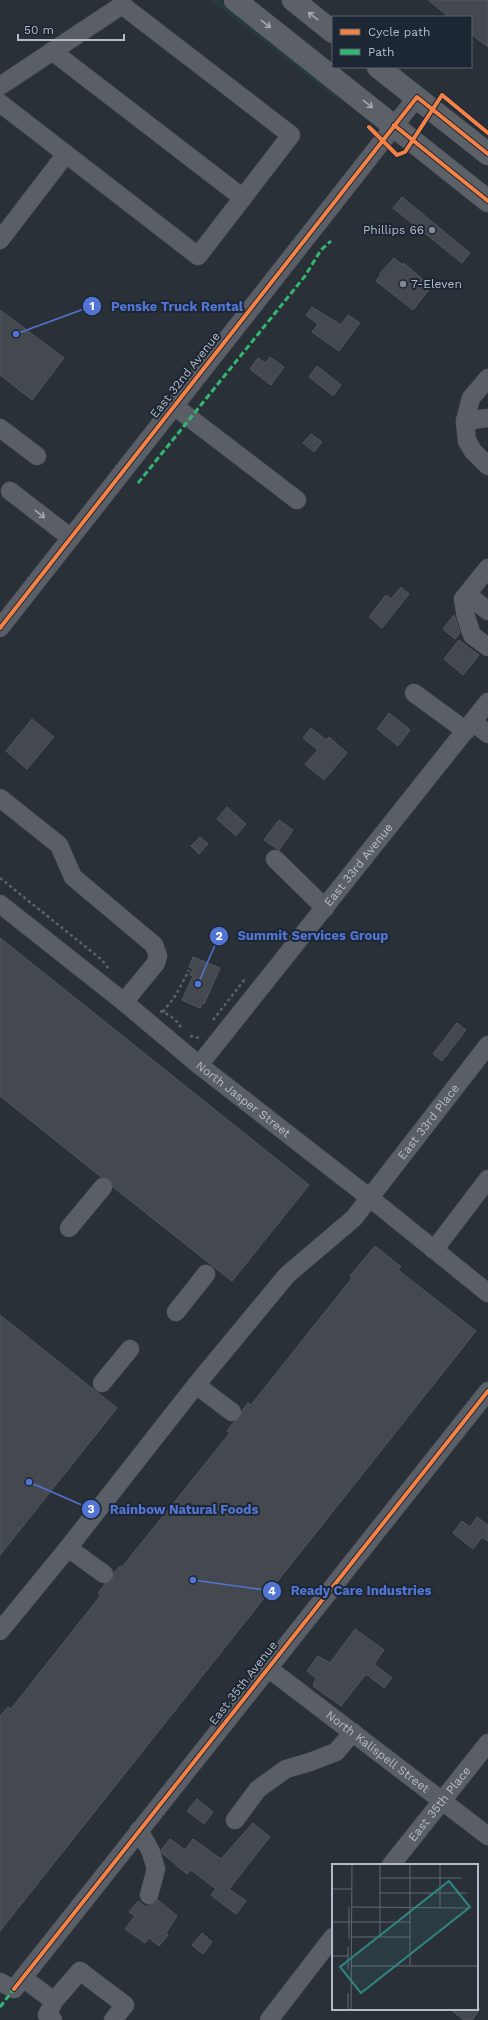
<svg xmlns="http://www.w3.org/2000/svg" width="488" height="2020" viewBox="0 0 488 2020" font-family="'Work Sans',sans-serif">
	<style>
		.green { fill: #273a3e }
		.building { fill: #444950; stroke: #52575f }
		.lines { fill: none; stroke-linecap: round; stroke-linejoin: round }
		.minor-casing { stroke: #484c53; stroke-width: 19 }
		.major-casing { stroke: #484c55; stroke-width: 23 }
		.path { stroke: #5d636a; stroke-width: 2.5; stroke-dasharray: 3 3; stroke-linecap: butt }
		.minor { stroke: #5a5e66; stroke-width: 18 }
		.major { stroke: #5c6168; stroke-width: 22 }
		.quiet { stroke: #33b770; stroke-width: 3; stroke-dasharray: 6 3; stroke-linecap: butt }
		.cycleway-casing { stroke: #1d2633; stroke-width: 6 }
		.cycleway { stroke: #f48246; stroke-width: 4 }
		.oneway { stroke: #a2aab6 }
		.oneway2 { stroke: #a2a9b5 }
		.poi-dot { fill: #848b96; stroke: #1d2633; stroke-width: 1.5 }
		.labels { text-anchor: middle; stroke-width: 4; stroke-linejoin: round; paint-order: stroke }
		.poi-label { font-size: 12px; fill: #b4bcc9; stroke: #1d2633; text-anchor: end }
		.street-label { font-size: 12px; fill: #b4bcc9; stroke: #1d2633 }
		.inset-road { fill: none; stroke: #616872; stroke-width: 1 }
		.view { fill: #308480; fill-opacity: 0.15; stroke: #308480; stroke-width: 2 }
		.inset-edge { fill: none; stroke: #b4bcc9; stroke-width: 2 }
		.leader { fill: none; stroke: #5274d3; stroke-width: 1.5 }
		.callout-dot { fill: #5274d3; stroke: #1d2633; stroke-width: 1.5 }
		.mark-label { font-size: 12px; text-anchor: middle; font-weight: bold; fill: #fff }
		.callout-label { font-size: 13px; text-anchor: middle; font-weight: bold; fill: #5274d3; stroke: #1d2633; stroke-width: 4; stroke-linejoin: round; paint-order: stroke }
	</style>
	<rect width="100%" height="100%" fill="#2a3038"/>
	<path class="green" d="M 210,0 L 220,0 L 341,94 L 337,99 Z"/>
	<path class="building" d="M 428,0 L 488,0 L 488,47 L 471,34 L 471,17 L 449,17 Z
		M 402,197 L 470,253 L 462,263 L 393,208 Z
		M 394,258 L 403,265 L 404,263 L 431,287 L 413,310 L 376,281 L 381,274 L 380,273 Z
		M 312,307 L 341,325 L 348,315 L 360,323 L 339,351 L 312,332 L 318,324 L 306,315 Z
		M 0,310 L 64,358 L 32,400 L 0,375 Z
		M 270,357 L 284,367 L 271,385 L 250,369 L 258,358 L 265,363 Z
		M 317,366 L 341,385 L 333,396 L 309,377 Z
		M 311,434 L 322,442 L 314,452 L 303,443 Z
		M 401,587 L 409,594 L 382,628 L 369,617 L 386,595 L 391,599 Z
		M 454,615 L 460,633 L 455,639 L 443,629 Z
		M 459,640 L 479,655 L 463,675 L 444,659 Z
		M 389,713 L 410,730 L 398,746 L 377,729 Z
		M 32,719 L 54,737 L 27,769 L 6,751 Z
		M 311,728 L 326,740 L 329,737 L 347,753 L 324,780 L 305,764 L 318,750 L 303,738 Z
		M 227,807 L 246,824 L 236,836 L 217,819 Z
		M 279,820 L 293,830 L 279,850 L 264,840 Z
		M 200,837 L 208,844 L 199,854 L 191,846 Z
		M 0,938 L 309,1185 L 232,1281 L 113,1187 L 109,1179 L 101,1177 L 0,1096 Z
		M 193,957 L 220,968 L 204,1004 L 202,1003 L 200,1008 L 182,1000 L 193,976 L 190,975 L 193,969 L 189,967 Z
		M 457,1023 L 466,1030 L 442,1061 L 433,1054 Z
		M 375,1246 L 401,1267 L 398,1270 L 476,1331 L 0,1931 L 0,1716 L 8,1707 L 11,1709 L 101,1595 L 98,1593 L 105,1584 L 112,1580 L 114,1573 L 120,1566 L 122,1567 L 230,1433 L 227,1431 L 234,1422 L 240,1419 L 242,1411 L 248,1403 L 251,1405 L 352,1278 L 350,1276 Z
		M 0,1315 L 117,1408 L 0,1555 Z
		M 477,1517 L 488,1525 L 488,1541 L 482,1537 L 473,1549 L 453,1533 L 462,1521 L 470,1527 Z
		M 355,1629 L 384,1650 L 374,1664 L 392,1678 L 384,1688 L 366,1674 L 341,1706 L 313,1686 L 316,1678 L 307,1671 L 318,1656 L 330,1663 Z
		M 197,1799 L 213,1812 L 204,1824 L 187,1811 Z
		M 253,1823 L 270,1837 L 229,1889 L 246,1901 L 236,1914 L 211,1895 L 216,1889 L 191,1870 L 187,1874 L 163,1854 L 161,1850 L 170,1839 L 185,1850 L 193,1839 L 221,1859 Z
		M 158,1900 L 177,1916 L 166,1933 L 168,1935 L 159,1946 L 149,1938 L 145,1943 L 125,1929 L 135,1916 L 129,1912 L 138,1901 L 146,1907 Z
		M 202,1933 L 212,1942 L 203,1954 L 192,1945 Z
		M 450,2009 L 480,2009 L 472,2020 L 464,2020 Z"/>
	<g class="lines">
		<defs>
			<g id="minor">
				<path d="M 52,51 L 243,198"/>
				<path d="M 0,86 L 122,5 L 291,135 L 198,256 L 66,154 L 0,240"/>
				<path d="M 0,103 L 66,154"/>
				<path d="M 488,378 L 471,398 L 465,421 L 467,441 L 473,451 L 488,466"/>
				<path d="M 174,406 L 297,500"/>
				<path d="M 465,421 L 488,418"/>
				<path d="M 0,428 L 37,456"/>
				<path d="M 10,491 L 71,538"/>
				<path d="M 488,568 L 463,599 L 466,617 L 472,635 L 488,647"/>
				<path d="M 467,594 L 488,611"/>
				<path d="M 0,628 L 417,97"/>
				<path d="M 414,693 L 466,731"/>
				<path d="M 473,722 L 488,734"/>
				<path d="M 0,798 L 59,845 L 73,877 L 154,945 L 158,956 L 156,963 L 124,1002"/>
				<path d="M 275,859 L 325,908"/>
				<path id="s1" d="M 0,904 L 124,1002 L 199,1065 L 370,1198 L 488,1293"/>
				<path id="s2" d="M 199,1065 L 488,702"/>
				<path d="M 69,1228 L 103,1187"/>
				<path d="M 434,1250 L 488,1179"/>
				<path d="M 176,1312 L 206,1274"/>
				<path d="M 102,1383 L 130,1349"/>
				<path d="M 196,1385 L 232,1412"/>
				<path d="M 68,1548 L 104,1574"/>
				<path id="s3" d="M 0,1631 L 68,1548 L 196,1385 L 287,1275 L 354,1218 L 488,1045"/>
				<path id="s4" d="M 268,1668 L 488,1836"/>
				<path d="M 235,1820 L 258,1789 L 286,1769 L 310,1762 L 336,1752 L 353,1732"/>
				<path d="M 139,1830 L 151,1852 L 156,1869 L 149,1895"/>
				<path id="s5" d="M 391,1865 L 488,1743"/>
				<path d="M 23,1978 L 54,2001"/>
				<path d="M 0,1982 L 14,1989 L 488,1391"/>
				<path d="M 53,2020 L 47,2015 L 54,2001 L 80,1971 L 125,2005 L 113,2020"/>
				<path d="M 269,2020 L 333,1937"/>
			</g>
			<path id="major" d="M 235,0 L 488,201
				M 293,0 L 333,32
				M 378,67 L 488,154"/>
		</defs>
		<use href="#minor" class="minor-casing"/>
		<use href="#major" class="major-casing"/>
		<path class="path" d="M 0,878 L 102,960 L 108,968
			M 160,1011 C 170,1015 176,1019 182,1029
			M 163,1012 L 176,995 L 189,970
			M 213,1020 L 245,979
			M 190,1036 L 200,1038"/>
		<use href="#minor" class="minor"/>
		<use href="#major" class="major"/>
		<path class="quiet" d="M 138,483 L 305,276 L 321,250 L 331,241
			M 0,2007 L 14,1989"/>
		<defs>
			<path id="cycleway" d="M 394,125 L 488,201
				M 369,127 L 397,155 L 405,152 L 442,95 L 488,133
				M 0,628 L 417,97 L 488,154
				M 14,1989 L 488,1391"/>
		</defs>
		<use href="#cycleway" class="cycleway-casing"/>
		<use href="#cycleway" class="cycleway"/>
	</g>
	<defs><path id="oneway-shaft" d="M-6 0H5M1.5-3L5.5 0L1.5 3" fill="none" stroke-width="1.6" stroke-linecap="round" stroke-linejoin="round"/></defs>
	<g class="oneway">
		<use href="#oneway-shaft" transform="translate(313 16) rotate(-142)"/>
		<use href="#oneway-shaft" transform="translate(266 24) rotate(38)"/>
		<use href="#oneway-shaft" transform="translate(368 104) rotate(38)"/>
	</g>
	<use class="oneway2" href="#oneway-shaft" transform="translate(40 514) rotate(38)"/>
	<g class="poi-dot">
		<circle cx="432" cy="230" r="4"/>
		<circle cx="403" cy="284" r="4"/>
	</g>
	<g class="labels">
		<g class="poi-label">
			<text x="424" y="234">Phillips 66</text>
			<text x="411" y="288" text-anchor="start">7-Eleven</text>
		</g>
		<g class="street-label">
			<text transform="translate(185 375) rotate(-52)" y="4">East 32nd Avenue</text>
			<text dy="4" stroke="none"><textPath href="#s2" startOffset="256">East 33rd Avenue</textPath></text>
			<text dy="4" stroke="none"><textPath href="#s1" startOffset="312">North Jasper Street</textPath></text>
			<text dy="4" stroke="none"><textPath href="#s3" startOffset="667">East 33rd Place</textPath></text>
			<text transform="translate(243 1683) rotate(-52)" y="4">East 35th Avenue</text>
			<text dy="4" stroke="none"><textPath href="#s4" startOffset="138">North Kalispell Street</textPath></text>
			<text dy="4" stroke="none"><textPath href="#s5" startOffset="78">East 35th Place</textPath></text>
		</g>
	</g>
	<g transform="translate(332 1864)">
		<rect width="146" height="146" fill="#2a3038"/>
		<path class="inset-road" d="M 108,0 L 108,44M 48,14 L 130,14M 0,25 L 20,25M 48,29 L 135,29M 20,43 L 136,44M 0,58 L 78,58M 19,73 L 78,73M 48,73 L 48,0M 17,75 L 17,43M 0,92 L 17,92M 19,102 L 146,102M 78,102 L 78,0M 16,105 L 16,83M 16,146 L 16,129M 19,146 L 20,0"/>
		<path class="view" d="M 117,17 L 138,43 L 29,129 L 8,103 Z"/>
		<rect width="146" height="146" class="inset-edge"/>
	</g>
	<path class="leader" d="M16 334L92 306M198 984L219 936M29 1482L91 1509M193 1580L272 1591"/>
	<g class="callout-dot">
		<circle cx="16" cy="334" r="4"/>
		<circle cx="198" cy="984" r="4"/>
		<circle cx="29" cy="1482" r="4"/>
		<circle cx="193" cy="1580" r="4"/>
		<circle cx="92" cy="306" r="10"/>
		<circle cx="219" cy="936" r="10"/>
		<circle cx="91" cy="1509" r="10"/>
		<circle cx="272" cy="1591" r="10"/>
	</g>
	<g class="mark-label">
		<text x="92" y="310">1</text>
		<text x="219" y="940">2</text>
		<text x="91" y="1513">3</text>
		<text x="272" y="1595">4</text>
	</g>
	<g class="callout-label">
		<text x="177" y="311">Penske Truck Rental</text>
		<text x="313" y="940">Summit Services Group</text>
		<text x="184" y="1514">Rainbow Natural Foods</text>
		<text x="361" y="1595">Ready Care Industries</text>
	</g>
	<rect x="332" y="16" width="140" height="52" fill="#1d2633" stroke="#59626f"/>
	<rect x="340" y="29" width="20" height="6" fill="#f48246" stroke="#59626f"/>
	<text x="368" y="36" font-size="12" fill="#b4bcc9">Cycle path</text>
	<rect x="340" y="49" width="20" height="6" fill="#33b770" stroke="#59626f"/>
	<text x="368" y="56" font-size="12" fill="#b4bcc9">Path</text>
	<path d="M18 34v6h106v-6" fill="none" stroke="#b4bcc9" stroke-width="2"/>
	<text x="24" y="34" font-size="12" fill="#b4bcc9" stroke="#1d2633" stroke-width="3" paint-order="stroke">50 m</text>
</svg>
